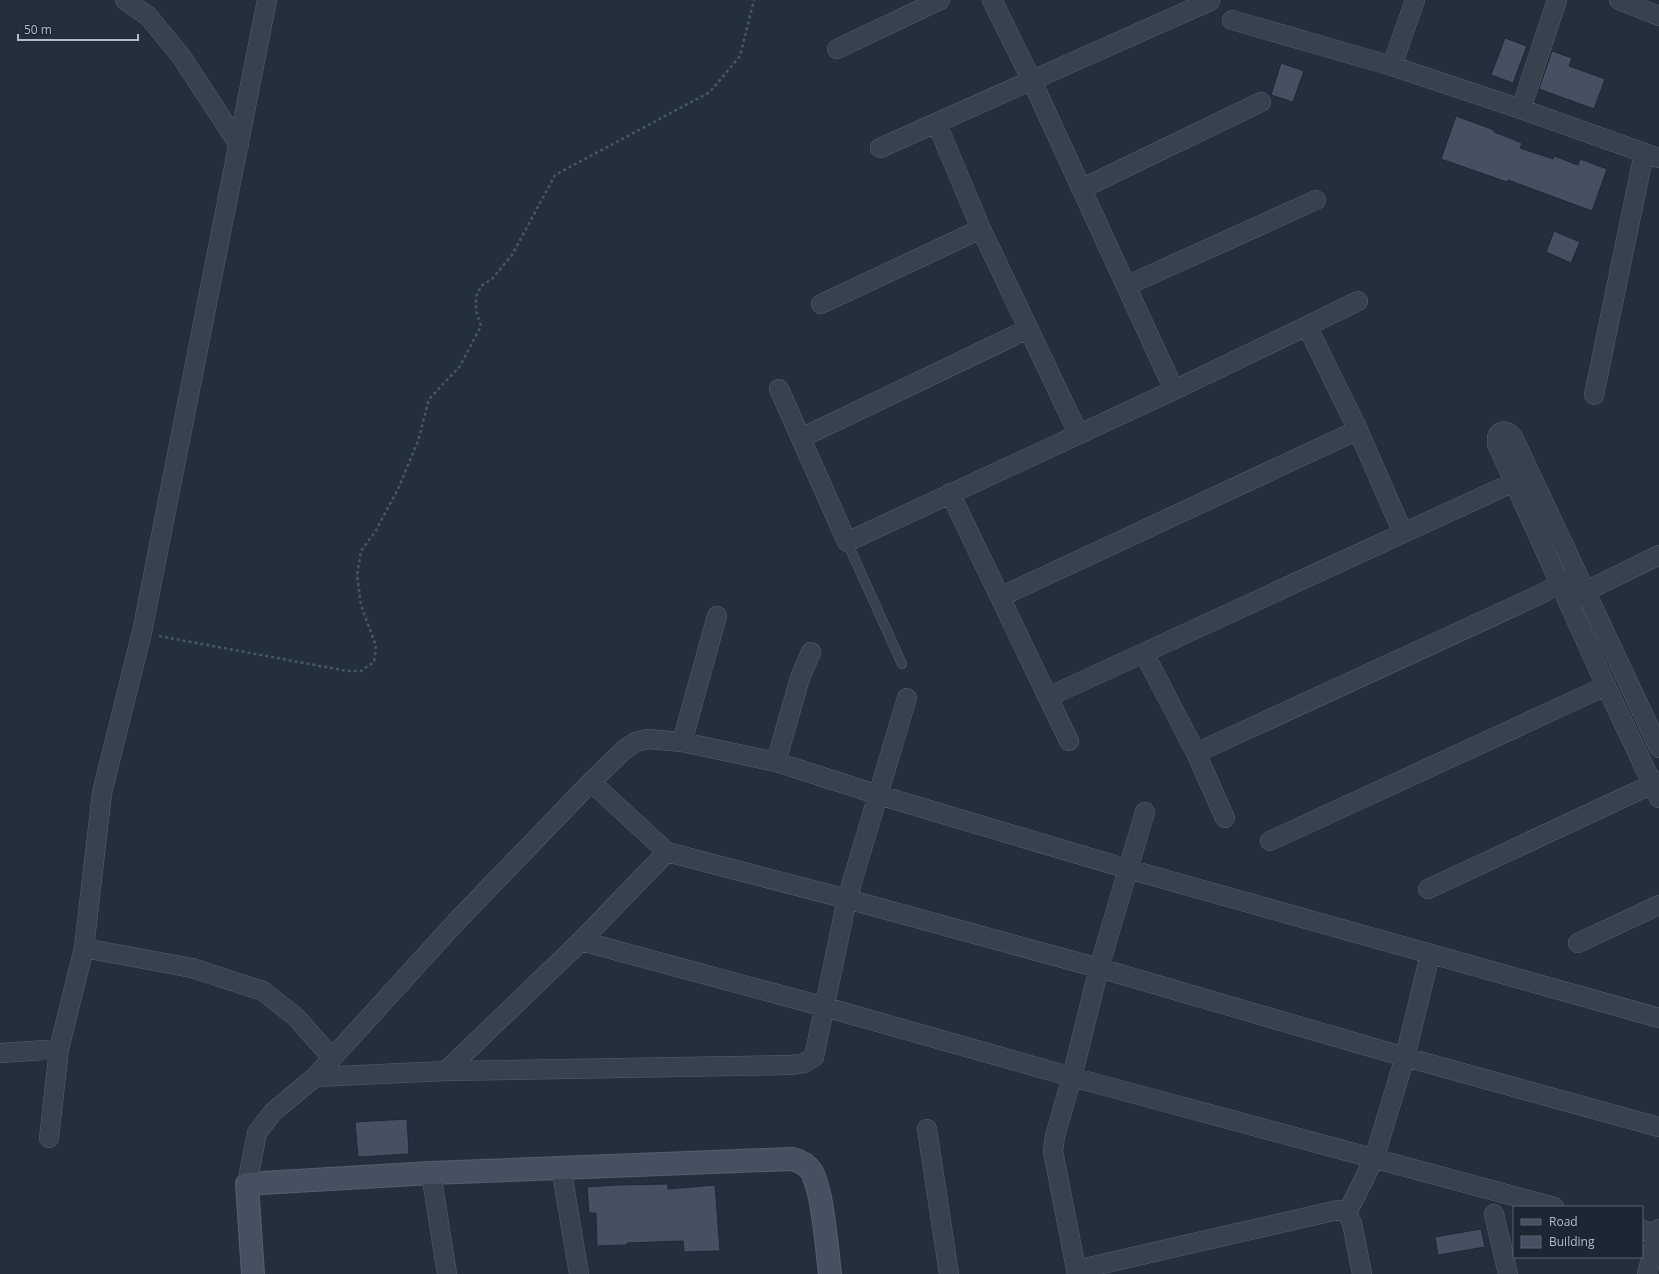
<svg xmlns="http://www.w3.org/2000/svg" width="1659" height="1274" viewBox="0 0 1659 1274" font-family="'Open Sans',sans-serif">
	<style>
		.building { fill: #455162; stroke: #1f2835 }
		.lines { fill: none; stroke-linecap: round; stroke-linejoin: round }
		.lane-casing { stroke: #565f6c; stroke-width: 10 }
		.street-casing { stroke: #565f6c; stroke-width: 20 }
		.secondary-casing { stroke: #565f6c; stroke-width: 24 }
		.path { stroke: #44595c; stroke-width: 2.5; stroke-dasharray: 3 3; stroke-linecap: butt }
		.lane { stroke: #38414e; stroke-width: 9 }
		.street { stroke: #38414e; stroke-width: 19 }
		.secondary { stroke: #465061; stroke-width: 22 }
	</style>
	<rect width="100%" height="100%" fill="#242f3e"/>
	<path class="building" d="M 1505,38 L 1527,46 L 1513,83 L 1491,75 Z
		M 1552,51 L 1572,58 L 1569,66 L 1605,79 L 1594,109 L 1539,89 Z
		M 1281,63 L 1304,71 L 1293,102 L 1271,95 Z
		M 1456,116 L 1494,130 L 1494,132 L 1522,143 L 1520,148 L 1553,159 L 1554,156 L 1578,165 L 1580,159 L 1607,169 L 1592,211 L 1508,180 L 1507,182 L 1441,159 Z
		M 1554,231 L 1580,242 L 1571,263 L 1546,252 Z
		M 407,1119 L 409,1154 L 358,1157 L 355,1122 Z
		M 668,1184 L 668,1189 L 715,1185 L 720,1251 L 684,1252 L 683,1241 L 627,1243 L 627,1245 L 597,1246 L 596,1213 L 589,1213 L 587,1187 L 616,1185 Z
		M 1481,1229 L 1485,1247 L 1438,1255 L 1435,1237 Z"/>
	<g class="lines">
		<defs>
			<path id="lane" d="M 847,542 L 902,664"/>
			<path id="street" d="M 125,0 L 148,16 L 181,56 L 239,145
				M 267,0 L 142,632 L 102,793 L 84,948 L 192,968 L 263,991 L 296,1017 L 332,1058
				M 992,0 L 1032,81 L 1174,390
				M 1619,0 L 1659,16
				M 1232,20 L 1392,66 L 1521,109 L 1659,158
				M 837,49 L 940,0
				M 1392,66 L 1415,0
				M 1521,109 L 1557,0
				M 937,124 L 981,229 L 1078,433
				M 880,148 L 1210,1
				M 1081,189 L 1261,102
				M 1126,286 L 1316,200
				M 1358,301 L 1307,326 L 1358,430 L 1403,533
				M 821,304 L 981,229
				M 779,389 L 847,542 L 1174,390 L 1307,326
				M 1594,395 L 1644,153
				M 801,438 L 1028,329
				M 950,493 L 1069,741
				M 1000,597 L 1358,430
				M 1574,597 L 1659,555
				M 1144,653 L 1196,753 L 1225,818
				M 1048,697 L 1525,477
				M 682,742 L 717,616
				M 1659,748 L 1513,437 C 1508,430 1501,429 1497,437 L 1497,444 L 1606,686 L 1659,798
				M 1196,753 L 1541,594 L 1571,578
				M 776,762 L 800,678 L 811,652
				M 591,782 L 667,852 L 847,899 L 1099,968 L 1405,1057 L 1659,1127
				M 1270,841 L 1606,686
				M 1428,889 L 1659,781
				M 581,941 L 825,1007 L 1072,1077 L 1554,1207
				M 1578,943 L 1659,905
				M 0,1053 L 59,1049
				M 446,1071 L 581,941 L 667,852
				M 315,1077 L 446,1071 L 792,1065 L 804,1063 L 814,1057 L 847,899 L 907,698
				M 927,1129 L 949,1274
				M 49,1138 L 59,1049 L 84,948
				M 561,1167 L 579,1274
				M 431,1173 L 447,1274
				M 247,1184 L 257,1133 L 273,1112 L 315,1077 L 456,922 L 591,782 L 625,749 L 636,742 L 647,739 L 682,742 L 776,762 L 879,795 L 1128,869 L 1659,1018
				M 1494,1214 L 1508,1274
				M 1642,1230 L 1657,1234
				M 1076,1270 L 1338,1210 L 1347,1213
				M 1077,1274 L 1053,1151 L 1055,1136 L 1072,1077 L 1099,968 L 1145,812
				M 1362,1274 L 1352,1223 L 1347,1213 L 1374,1159 L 1405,1057 L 1430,955
				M 1647,1274 L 1659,1229"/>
			<path id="secondary" d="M 253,1274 L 247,1184 L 431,1173 L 792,1159 C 800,1161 807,1164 812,1172 C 816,1180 818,1189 820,1198 C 825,1223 827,1248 830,1274"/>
		</defs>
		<use href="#lane" class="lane-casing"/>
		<use href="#street" class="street-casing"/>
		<use href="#secondary" class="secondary-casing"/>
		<path class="path" d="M 159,636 L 347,671 L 361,671 L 374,662 L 376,646 L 361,605 L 357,575 L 361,551 L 375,532 L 398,489 L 418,441 L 429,399 L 460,366 L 481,326 L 476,310 L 476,297 L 481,286 L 492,279 L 512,255 L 555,175 L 710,92 L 740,56 L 754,0"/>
		<use href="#lane" class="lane"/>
		<use href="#street" class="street"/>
		<use href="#secondary" class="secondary"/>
	</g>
	<rect x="1513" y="1206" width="130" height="52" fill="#1d2633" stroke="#59626f"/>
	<rect x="1521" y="1219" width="20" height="6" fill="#465061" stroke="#59626f"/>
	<text x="1549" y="1226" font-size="12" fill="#b4bcc9">Road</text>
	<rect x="1521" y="1236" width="20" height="12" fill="#455162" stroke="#59626f"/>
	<text x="1549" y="1246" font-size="12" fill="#b4bcc9">Building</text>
	<path d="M18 34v6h120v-6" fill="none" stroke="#b4bcc9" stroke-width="2"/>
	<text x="24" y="34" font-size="12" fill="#b4bcc9" stroke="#1d2633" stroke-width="3" paint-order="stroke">50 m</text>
</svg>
